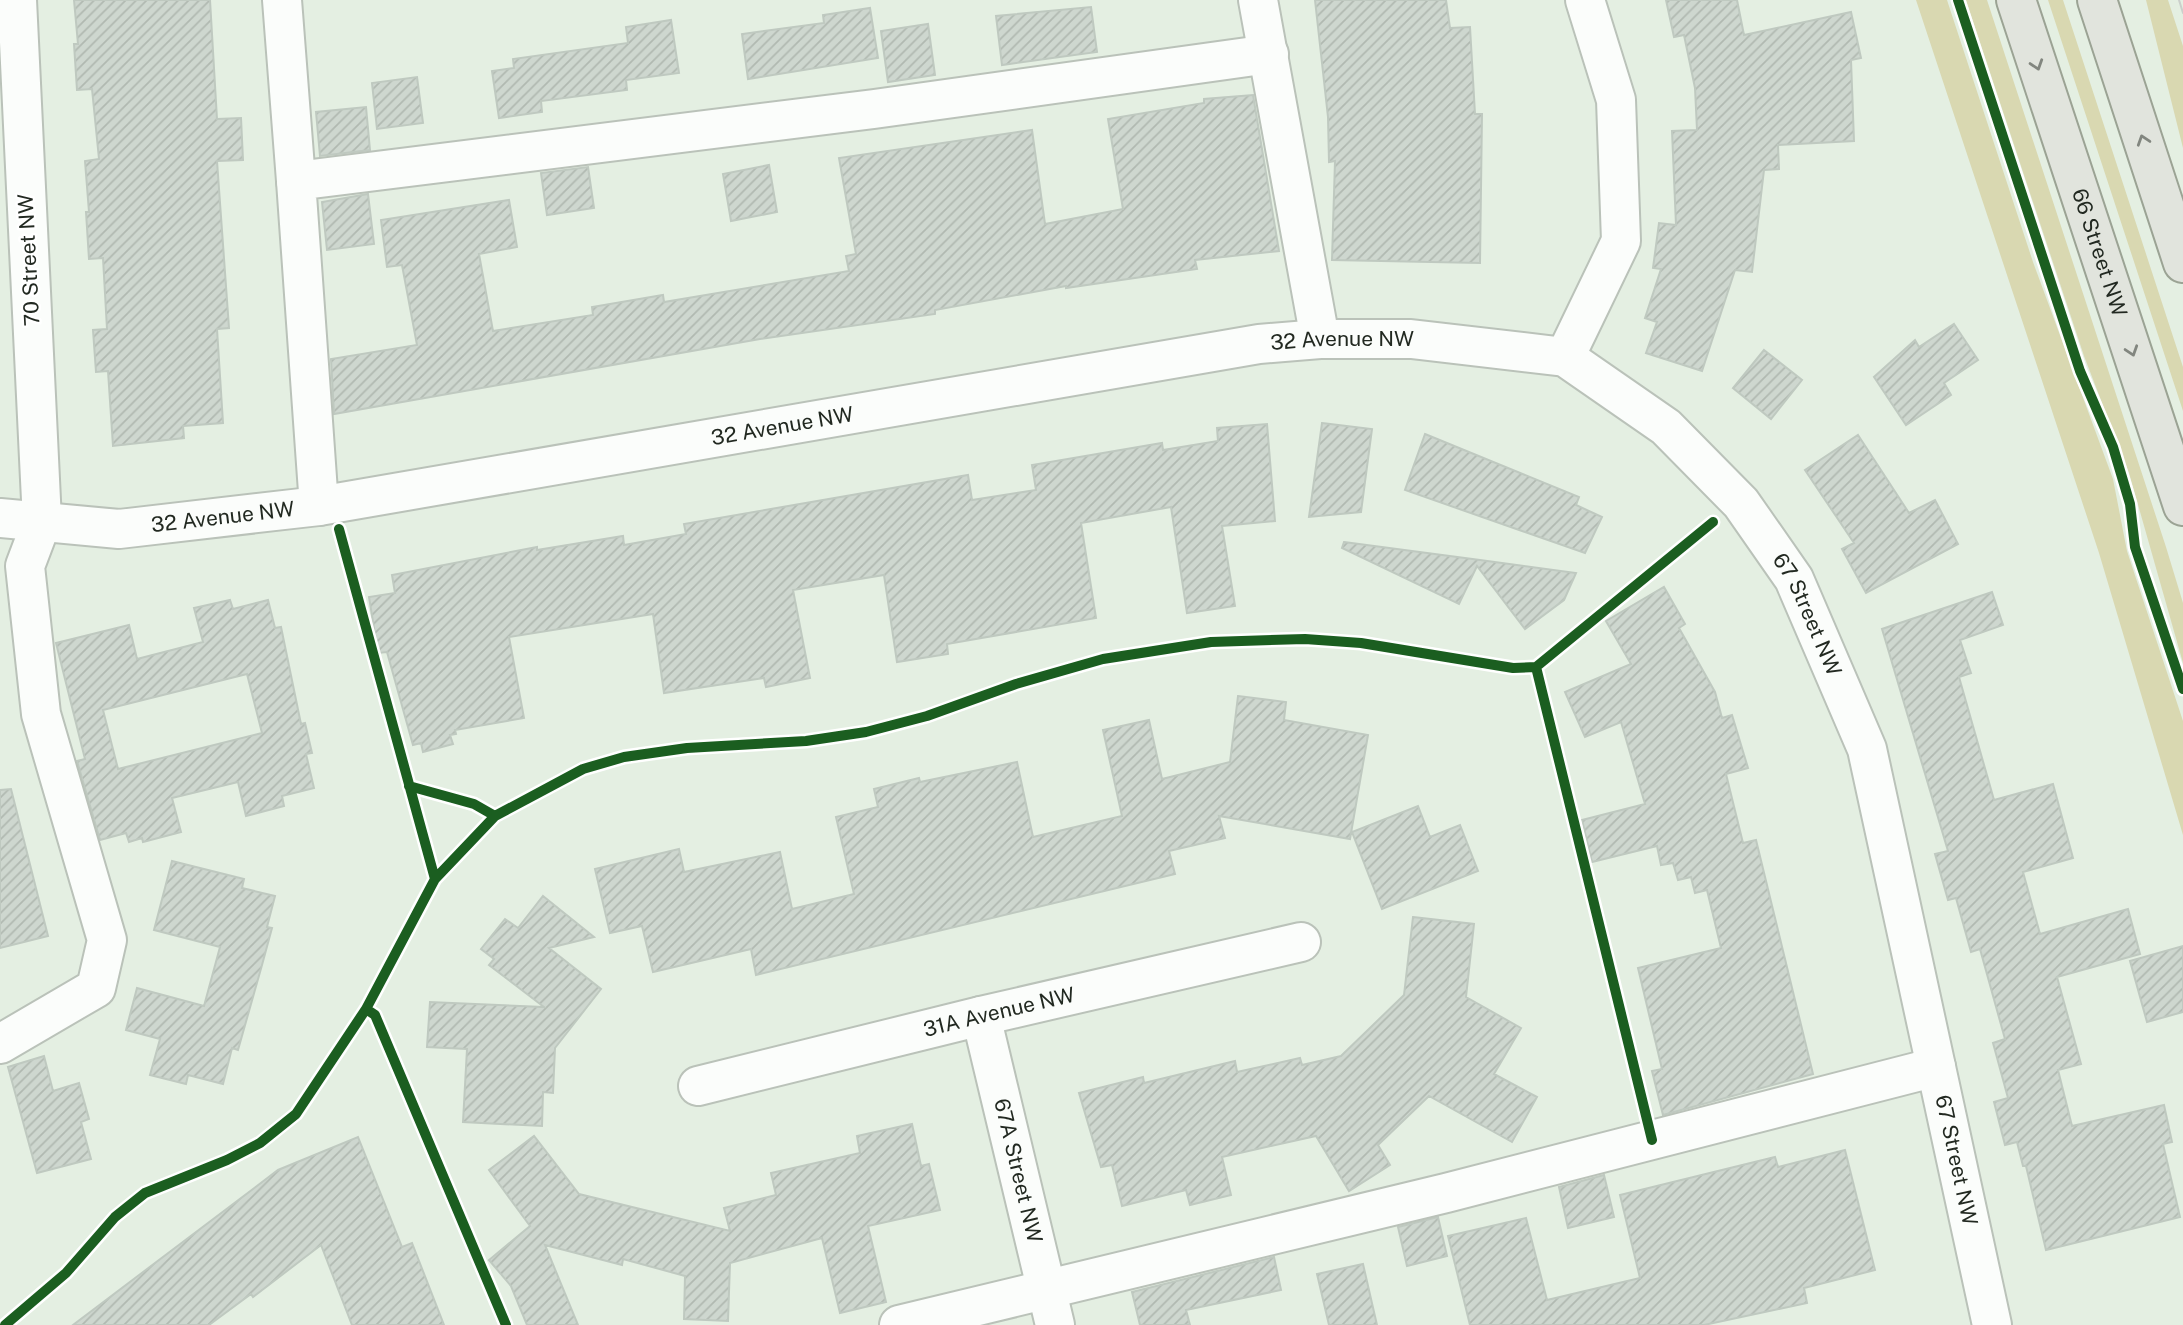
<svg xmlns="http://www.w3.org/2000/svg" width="2183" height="1325" viewBox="0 0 2183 1325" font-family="'Public Sans',sans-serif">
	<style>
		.green { fill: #d9d8b1 }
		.building { fill: url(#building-hatch); stroke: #bfc9c0; stroke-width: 2; fill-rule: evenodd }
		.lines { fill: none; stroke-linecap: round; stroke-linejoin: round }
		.minor-casing { stroke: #bac2b9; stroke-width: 42 }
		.major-casing { stroke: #9ba394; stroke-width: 42 }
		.minor { stroke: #fbfdfb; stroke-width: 38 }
		.major { stroke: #e1e4dd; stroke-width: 38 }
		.tram { stroke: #cbcfcb; stroke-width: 2 }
		.cycleway-casing { stroke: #fff; stroke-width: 15 }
		.cycleway { stroke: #1b5e20; stroke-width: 10 }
		.oneway { stroke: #82867f }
		.labels { text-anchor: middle; stroke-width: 5; stroke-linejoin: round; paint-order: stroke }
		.street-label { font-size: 21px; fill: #222921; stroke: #fff }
	</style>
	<defs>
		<pattern id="building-hatch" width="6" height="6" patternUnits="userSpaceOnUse" patternTransform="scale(1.75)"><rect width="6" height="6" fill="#ced7cf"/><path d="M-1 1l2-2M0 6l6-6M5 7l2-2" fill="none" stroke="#b1b9b1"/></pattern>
	</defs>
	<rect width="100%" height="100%" fill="#e4efe2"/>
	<path class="green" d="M 1916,0 L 1947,0 L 2033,262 L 2113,479 L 2127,551 L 2183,721 L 2183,835 L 2099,553 Z
		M 1966,0 L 1987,0 L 2166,547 L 2183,603 L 2183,663 L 2129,473 L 2084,356 Z
		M 2048,0 L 2063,0 L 2183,367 L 2183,411 Z
		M 2146,0 L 2168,0 L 2183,46 L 2183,148 Z"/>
	<path class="building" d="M 74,0 L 210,0 L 217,119 L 241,118 L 243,160 L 217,161 L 229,328 L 217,329 L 223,423 L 183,426 L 184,438 L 113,446 L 108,371 L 96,372 L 93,330 L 107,329 L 103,258 L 89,259 L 86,212 L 89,212 L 85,161 L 99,159 L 92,89 L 77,90 L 74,44 L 78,44 Z
		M 1315,0 L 1446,0 L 1450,28 L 1470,27 L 1475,114 L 1482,114 L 1480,263 L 1332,260 L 1335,161 L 1329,162 L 1328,117 Z
		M 1666,0 L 1737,0 L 1744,35 L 1851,12 L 1861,58 L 1851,60 L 1854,141 L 1778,145 L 1779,169 L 1764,170 L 1752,272 L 1735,270 L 1702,371 L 1646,353 L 1657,322 L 1645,318 L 1661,269 L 1653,268 L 1659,223 L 1676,225 L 1672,131 L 1697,130 L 1695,88 L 1684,35 L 1674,37 Z
		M 1091,7 L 1097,52 L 1002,65 L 996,16 Z
		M 870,8 L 878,58 L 748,79 L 742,34 L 824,23 L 823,15 Z
		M 671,20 L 679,73 L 626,80 L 627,90 L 541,101 L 542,112 L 499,118 L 492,71 L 514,68 L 513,59 L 628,43 L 626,27 Z
		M 928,24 L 935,75 L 888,82 L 881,31 Z
		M 417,77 L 423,123 L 377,129 L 372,83 Z
		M 1253,95 L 1279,251 L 1195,260 L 1197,269 L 1066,288 L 1066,286 L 935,310 L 935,314 L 760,339 L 334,414 L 331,359 L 417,345 L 402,265 L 387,267 L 381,220 L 509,200 L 517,247 L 479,254 L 493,331 L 593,315 L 592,307 L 663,295 L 664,302 L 849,271 L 846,256 L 856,254 L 839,158 L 1032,130 L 1045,224 L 1123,209 L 1108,119 L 1204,103 L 1204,99 Z
		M 366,107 L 370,150 L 320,156 L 316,112 Z
		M 769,165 L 777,212 L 731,221 L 723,174 Z
		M 588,167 L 594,208 L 547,215 L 541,173 Z
		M 368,194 L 374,244 L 327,250 L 322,202 Z
		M 1954,324 L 1978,360 L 1944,383 L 1951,395 L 1906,425 L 1874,377 L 1915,340 L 1919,347 Z
		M 1764,350 L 1802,380 L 1771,419 L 1733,388 Z
		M 1322,423 L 1372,429 L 1361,512 L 1309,517 Z
		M 1267,424 L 1275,521 L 1222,526 L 1235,606 L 1187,613 L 1171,507 L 1081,523 L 1096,618 L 947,644 L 948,654 L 897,662 L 884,575 L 793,590 L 810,678 L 766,687 L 764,678 L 664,693 L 653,614 L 509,637 L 524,718 L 455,730 L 456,734 L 450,735 L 453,744 L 423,752 L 421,743 L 413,745 L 387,652 L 378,653 L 369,597 L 395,593 L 392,575 L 537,547 L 537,550 L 623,536 L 624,545 L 686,534 L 684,524 L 968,475 L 972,500 L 1036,490 L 1032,465 L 1162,443 L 1163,450 L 1218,441 L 1217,428 Z
		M 1425,434 L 1579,497 L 1576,505 L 1602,517 L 1585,553 L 1405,490 Z
		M 1858,435 L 1909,513 L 1935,500 L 1958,544 L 1866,593 L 1842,549 L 1854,543 L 1805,470 Z
		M 1344,542 L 1480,560 L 1576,573 L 1564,600 L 1525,629 L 1477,566 L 1459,604 L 1342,548 Z
		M 1664,587 L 1685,624 L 1679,628 L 1715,692 L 1722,718 L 1732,715 L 1748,768 L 1726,774 L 1743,843 L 1756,840 L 1813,1074 L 1663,1115 L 1652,1071 L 1662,1069 L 1638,968 L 1721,948 L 1707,890 L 1695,893 L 1691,877 L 1678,880 L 1673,863 L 1661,865 L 1657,846 L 1592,862 L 1582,820 L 1645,804 L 1621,722 L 1585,737 L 1565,692 L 1631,664 L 1606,621 Z
		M 1992,592 L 2003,625 L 1960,640 L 1971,673 L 1959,677 L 1994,800 L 2053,784 L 2073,858 L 2023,872 L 2040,934 L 2128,909 L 2140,954 L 2057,977 L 2081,1064 L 2058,1070 L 2072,1126 L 2164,1105 L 2172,1142 L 2163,1144 L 2180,1217 L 2046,1250 L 2026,1166 L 2023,1166 L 2017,1142 L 2005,1145 L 1994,1102 L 2008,1098 L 1993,1043 L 2005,1039 L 1980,949 L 1971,952 L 1956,898 L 1948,900 L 1935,854 L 1948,851 L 1882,629 Z
		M 230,600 L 233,609 L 268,600 L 275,628 L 281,627 L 301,724 L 305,723 L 312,753 L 306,754 L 314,788 L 282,796 L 284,806 L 246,816 L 238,782 L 172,798 L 181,832 L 143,842 L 142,838 L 129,842 L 126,833 L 100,840 L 77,761 L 85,759 L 56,643 L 129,625 L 137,659 L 203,642 L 194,608 ZM 247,674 L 262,733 L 118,769 L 103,710 Z
		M 1238,696 L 1286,702 L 1284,720 L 1368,735 L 1350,839 L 1219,816 L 1225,838 L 1169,851 L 1175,874 L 756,975 L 751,949 L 653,972 L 642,926 L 610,933 L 595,869 L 679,849 L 684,872 L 780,852 L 792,909 L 854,894 L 836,817 L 878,807 L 874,789 L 919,778 L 920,782 L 1017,762 L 1033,837 L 1122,816 L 1103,730 L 1149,720 L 1162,779 L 1230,762 Z
		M 11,789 L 48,936 L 0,948 L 0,790 Z
		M 1418,806 L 1430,837 L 1460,825 L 1478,871 L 1382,909 L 1352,832 Z
		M 172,861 L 244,879 L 242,888 L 275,896 L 267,927 L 272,928 L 262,965 L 238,1050 L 232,1048 L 223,1084 L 188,1075 L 186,1084 L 150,1075 L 160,1039 L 126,1030 L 137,988 L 204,1006 L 220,947 L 154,930 Z
		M 543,896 L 594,937 L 549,948 L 601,989 L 555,1048 L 553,1093 L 543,1092 L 542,1126 L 463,1122 L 467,1049 L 427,1047 L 430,1002 L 544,1007 L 489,965 L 494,959 L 481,949 L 505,919 L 518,928 Z
		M 1413,917 L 1474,924 L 1466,997 L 1521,1028 L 1494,1074 L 1537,1097 L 1512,1142 L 1429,1096 L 1378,1145 L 1390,1165 L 1349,1191 L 1316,1136 L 1222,1157 L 1231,1195 L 1190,1205 L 1186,1190 L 1122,1206 L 1112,1165 L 1101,1167 L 1079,1093 L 1143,1077 L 1144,1083 L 1235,1061 L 1237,1072 L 1300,1058 L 1302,1065 L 1341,1056 L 1404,995 Z
		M 2183,946 L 2183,1012 L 2147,1022 L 2130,961 Z
		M 44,1056 L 53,1091 L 79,1083 L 89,1119 L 81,1122 L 91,1159 L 37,1173 L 8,1067 Z
		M 912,1124 L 921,1166 L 929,1164 L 940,1210 L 868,1226 L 886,1302 L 840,1313 L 822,1238 L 730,1263 L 728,1321 L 684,1319 L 685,1276 L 623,1259 L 622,1265 L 545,1245 L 578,1325 L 527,1325 L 511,1286 L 489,1260 L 530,1226 L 489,1170 L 534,1136 L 579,1194 L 730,1231 L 724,1208 L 776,1195 L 771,1173 L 860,1153 L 857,1136 Z
		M 358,1137 L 402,1247 L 412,1243 L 444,1325 L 352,1325 L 321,1245 L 253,1297 L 251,1294 L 209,1325 L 73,1325 L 278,1170 Z
		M 1845,1150 L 1875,1270 L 1804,1288 L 1807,1303 L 1704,1325 L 1470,1325 L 1448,1236 L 1526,1218 L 1547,1300 L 1640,1278 L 1620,1195 L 1775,1157 L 1778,1167 Z
		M 1604,1175 L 1614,1217 L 1568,1228 L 1559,1187 Z
		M 1438,1217 L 1447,1256 L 1407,1266 L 1398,1227 Z
		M 1274,1257 L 1281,1290 L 1186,1310 L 1190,1325 L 1140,1325 L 1132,1292 Z
		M 1363,1264 L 1377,1325 L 1329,1325 L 1317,1274 Z"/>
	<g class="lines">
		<defs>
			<g id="minor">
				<path d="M 282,0 L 296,181"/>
				<path d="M 1258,0 L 1320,339"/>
				<path d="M 1565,357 L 1621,241 L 1616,100 L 1585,0"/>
				<path d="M 319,506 L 296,181 L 874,109 L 1269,54"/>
				<path id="s1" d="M 0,518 L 119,529 L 319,506 L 1259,344 L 1320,339 L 1411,339 L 1565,357 L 1666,427 L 1741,503 L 1794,579 L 1867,749 L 1992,1325"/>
				<path id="s2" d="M 981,1016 L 1055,1325"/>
				<path d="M 0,1044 L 96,988 L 107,940 L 41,714 L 25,566 L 42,521 L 17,0"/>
				<path id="s3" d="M 698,1086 L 981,1016 L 1301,942"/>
				<path d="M 899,1325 L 1446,1193 L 1936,1067"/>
			</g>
			<g id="major">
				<path id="s4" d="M 2016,0 L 2183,506"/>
				<path d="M 2097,0 L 2183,263"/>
			</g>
		</defs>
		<use href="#minor" class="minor-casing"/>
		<use href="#major" class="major-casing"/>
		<use href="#minor" class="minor"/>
		<use href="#major" class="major"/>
		<path class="tram" d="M 2179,0 L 2183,13"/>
		<defs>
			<path id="cycleway" d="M 1958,0 L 2080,371 L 2113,447 L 2130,504 L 2135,547 L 2183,689
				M 339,529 L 435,879
				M 1536,667 L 1652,1140
				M 409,786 L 474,804 L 495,816
				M 366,1009 L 375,1015 L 506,1325
				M 5,1325 L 66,1273 L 115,1217 L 145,1193 L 227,1160 L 260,1143 L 296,1114 L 366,1009 L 435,879 L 495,816 L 583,769 L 624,757 L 687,748 L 806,741 L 866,732 L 927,716 L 1016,684 L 1103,659 L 1211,642 L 1305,639 L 1361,643 L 1513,668 L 1536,667 L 1713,522"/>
		</defs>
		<use href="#cycleway" class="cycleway-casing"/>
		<use href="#cycleway" class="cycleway"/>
	</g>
	<defs><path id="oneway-chevron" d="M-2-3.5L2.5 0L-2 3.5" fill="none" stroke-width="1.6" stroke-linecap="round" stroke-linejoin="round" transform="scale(1.75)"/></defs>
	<g class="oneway">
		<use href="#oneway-chevron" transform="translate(2037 65) rotate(72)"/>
		<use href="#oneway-chevron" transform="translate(2143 140) rotate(-108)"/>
		<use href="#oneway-chevron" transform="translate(2132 351) rotate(72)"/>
	</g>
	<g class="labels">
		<g class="street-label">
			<text dy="7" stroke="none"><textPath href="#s4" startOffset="266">66 Street NW</textPath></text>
			<text transform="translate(29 260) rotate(-93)" y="7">70 Street NW</text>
			<text dy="7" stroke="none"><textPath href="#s1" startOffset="1358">32 Avenue NW</textPath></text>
			<text dy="7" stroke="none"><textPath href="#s1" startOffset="791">32 Avenue NW</textPath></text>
			<text dy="7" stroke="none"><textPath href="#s1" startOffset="224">32 Avenue NW</textPath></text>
			<text dy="7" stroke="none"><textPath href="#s1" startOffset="1942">67 Street NW</textPath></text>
			<text dy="7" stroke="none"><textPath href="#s3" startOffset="310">31A Avenue NW</textPath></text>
			<text dy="7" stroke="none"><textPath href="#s1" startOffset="2510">67 Street NW</textPath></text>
			<text dy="7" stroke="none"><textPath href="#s2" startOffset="159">67A Street NW</textPath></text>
		</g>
	</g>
</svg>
